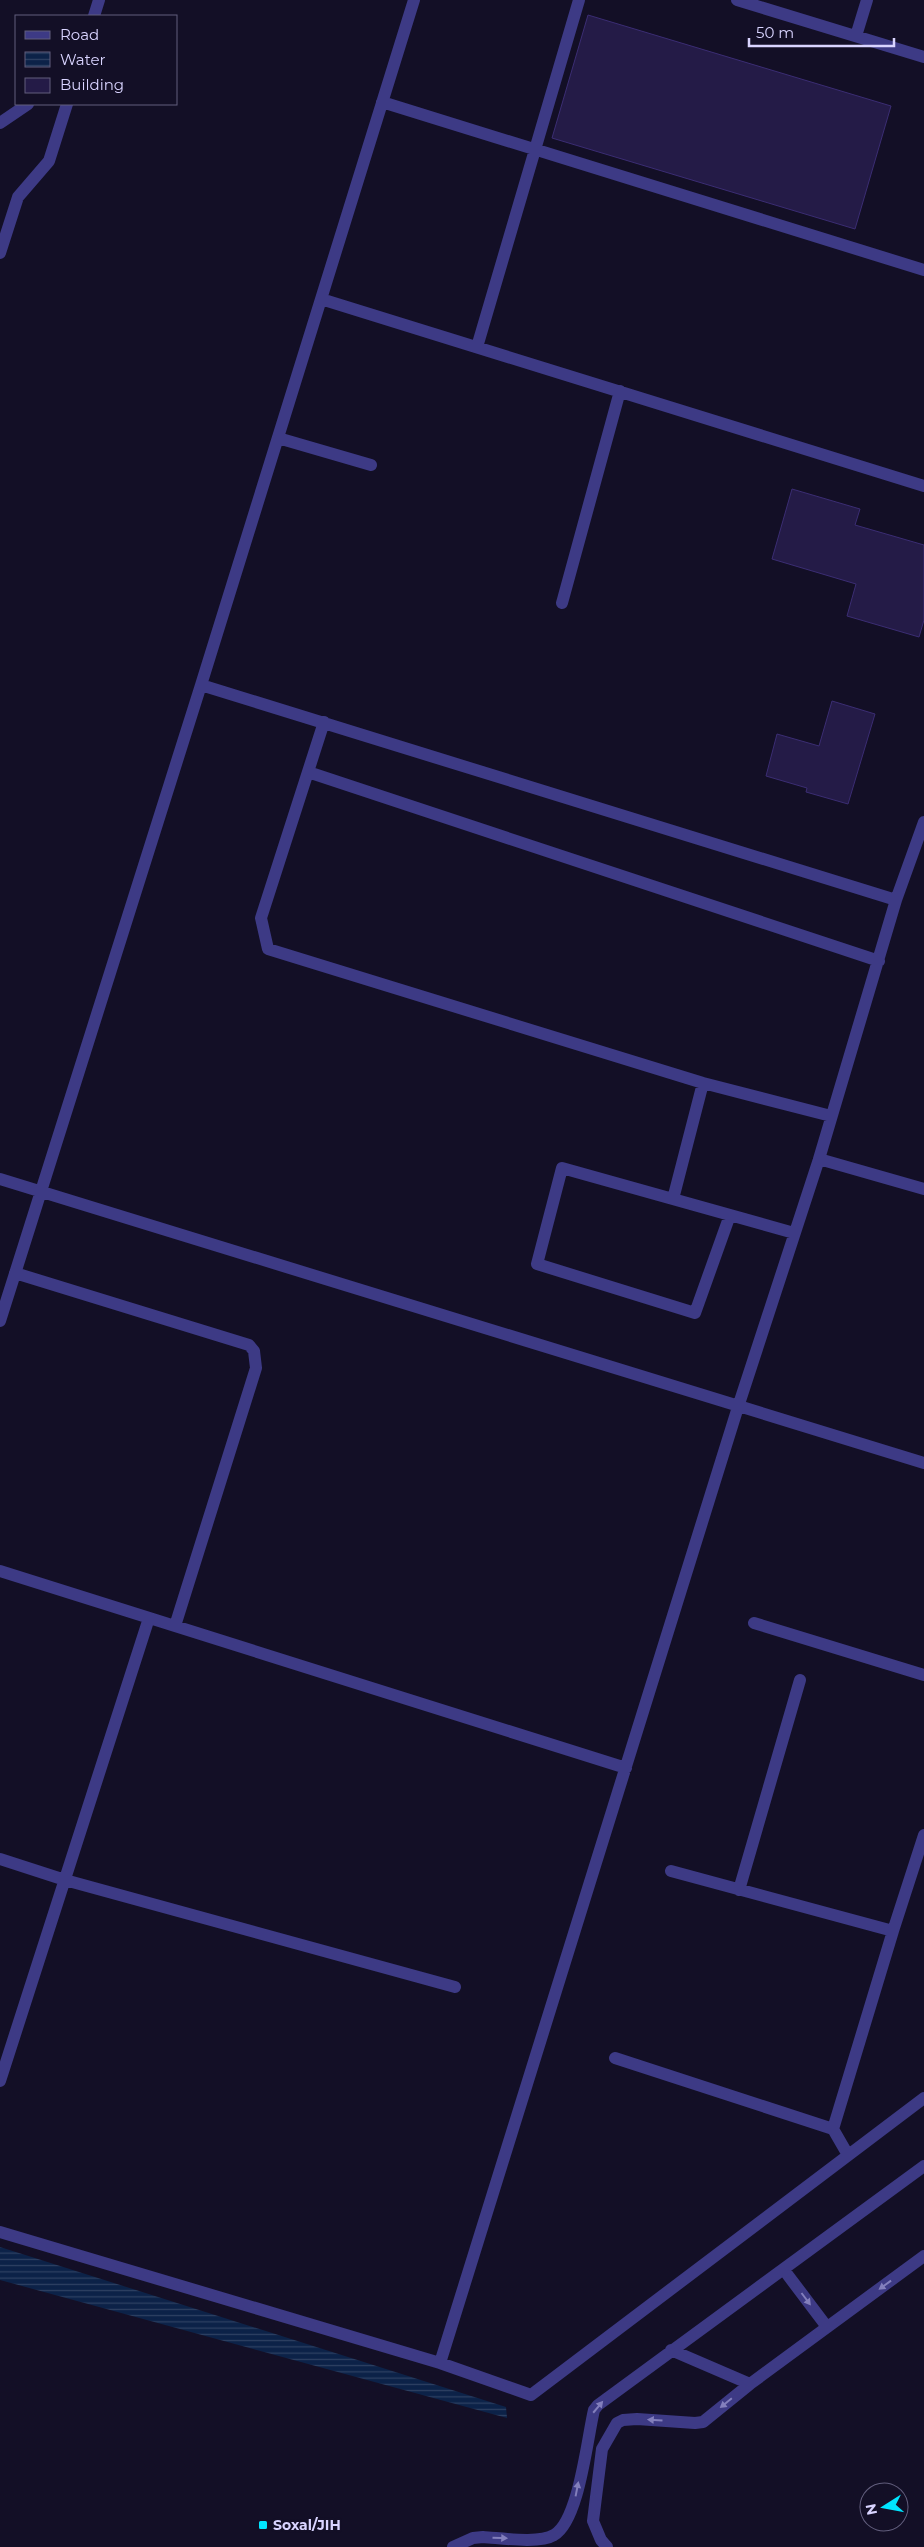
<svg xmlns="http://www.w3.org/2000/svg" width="924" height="2547" viewBox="0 0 924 2547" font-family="Montserrat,sans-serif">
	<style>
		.water { fill: url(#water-rules) }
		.building { fill: #241b47; stroke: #3b2d73 }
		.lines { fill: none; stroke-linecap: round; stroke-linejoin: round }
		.minor { stroke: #3d3a85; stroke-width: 12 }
		.oneway { fill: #837fbc }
		.poi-dot { fill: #00e5ff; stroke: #130f26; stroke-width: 2 }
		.labels { text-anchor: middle; stroke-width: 4.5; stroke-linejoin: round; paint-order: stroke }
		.poi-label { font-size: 14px; font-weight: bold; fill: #d9d4ff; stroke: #130f26; text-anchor: start }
	</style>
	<defs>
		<pattern id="water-rules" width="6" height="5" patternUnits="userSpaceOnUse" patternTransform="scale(1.25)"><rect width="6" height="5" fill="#0c2248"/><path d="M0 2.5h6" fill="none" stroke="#2f4163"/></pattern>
	</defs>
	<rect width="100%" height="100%" fill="#130f26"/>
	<path class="water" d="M 0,2247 L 506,2407 L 507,2418 L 0,2280 Z"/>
	<path class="building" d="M 588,15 L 891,106 L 855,229 L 552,138 Z
		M 792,489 L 860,509 L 855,525 L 924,545 L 924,620 L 919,637 L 847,616 L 856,584 L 772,559 Z
		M 832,701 L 875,714 L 848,804 L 806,792 L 807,788 L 766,776 L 777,734 L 819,746 Z"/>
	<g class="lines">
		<path class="minor" d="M 737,0 L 924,57
			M 94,16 L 99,0
			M 856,36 L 867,0
			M 382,102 L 924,270
			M 0,123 L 28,104
			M 0,253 L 18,197 L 49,161 L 67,104
			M 321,299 L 924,486
			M 477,347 L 579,0
			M 278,438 L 371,465
			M 562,603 L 620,391
			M 201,685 L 896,900
			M 324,722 L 261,918 L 268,949 L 703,1083 L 831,1116
			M 308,772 L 879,961
			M 819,1159 L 924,1189
			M 0,1179 L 924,1463
			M 673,1199 L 703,1083
			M 730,1215 L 695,1313 L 537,1264 L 562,1168 L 794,1233
			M 15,1273 L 249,1345 L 254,1351 L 256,1368 L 175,1626
			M 0,1321 L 201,685 L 414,0
			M 0,1571 L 626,1768
			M 754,1623 L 924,1675
			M 0,1859 L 65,1880 L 455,1987
			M 671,1871 L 893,1931 L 833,2129
			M 739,1890 L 800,1680
			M 893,1931 L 924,1835
			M 615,2058 L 833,2129 L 848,2155
			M 0,2081 L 149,1618
			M 0,2232 L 440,2363 L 531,2395 L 924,2098
			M 784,2270 L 827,2327
			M 671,2350 L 750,2384
			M 440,2363 L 738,1407 L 819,1159 L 896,900 L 924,822
			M 453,2547 L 473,2538 L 483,2537 C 501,2538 539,2544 554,2535 C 579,2521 587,2439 594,2410 L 598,2405 L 924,2166
			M 607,2547 L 601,2540 L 593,2521 L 602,2449 L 617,2423 L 623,2420 L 637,2419 L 695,2423 L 703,2422 L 750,2384 L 924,2256"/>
	</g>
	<defs><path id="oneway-solid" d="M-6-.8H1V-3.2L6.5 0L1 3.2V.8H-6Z" transform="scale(1.25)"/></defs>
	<g class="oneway">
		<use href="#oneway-solid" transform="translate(885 2285) rotate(144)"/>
		<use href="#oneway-solid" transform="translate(806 2299) rotate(53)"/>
		<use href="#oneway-solid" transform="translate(726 2403) rotate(141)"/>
		<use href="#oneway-solid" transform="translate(598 2407) rotate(-50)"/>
		<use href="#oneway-solid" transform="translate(655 2420) rotate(-176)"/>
		<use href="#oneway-solid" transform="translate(577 2489) rotate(-79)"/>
		<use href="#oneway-solid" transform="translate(500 2538) rotate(2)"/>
	</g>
	<rect class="poi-dot" x="258" y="2520" width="10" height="10" rx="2.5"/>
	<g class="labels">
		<g class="poi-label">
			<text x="273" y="2530">Soxal/JIH</text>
		</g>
	</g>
	<rect x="15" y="15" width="162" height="90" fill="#130f26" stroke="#625e7d"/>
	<rect x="25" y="31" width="25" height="8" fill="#3d3a85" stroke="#625e7d"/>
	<text x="60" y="40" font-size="15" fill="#d9d4ff">Road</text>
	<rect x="25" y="52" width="25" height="15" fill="url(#water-rules)" stroke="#625e7d"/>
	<text x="60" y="65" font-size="15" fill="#d9d4ff">Water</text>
	<rect x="25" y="78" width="25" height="15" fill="#241b47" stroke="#625e7d"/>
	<text x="60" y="90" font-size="15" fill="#d9d4ff">Building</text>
	<g transform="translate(884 2507) rotate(259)"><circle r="24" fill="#130f26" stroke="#625e7d"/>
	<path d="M0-4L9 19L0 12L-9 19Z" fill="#00e5ff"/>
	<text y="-8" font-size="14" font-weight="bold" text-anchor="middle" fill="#d9d4ff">N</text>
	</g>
	<path d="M749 38v8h145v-8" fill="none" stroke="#d9d4ff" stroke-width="2.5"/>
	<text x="756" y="38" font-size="15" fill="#d9d4ff" stroke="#130f26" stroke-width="4" paint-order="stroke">50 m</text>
</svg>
